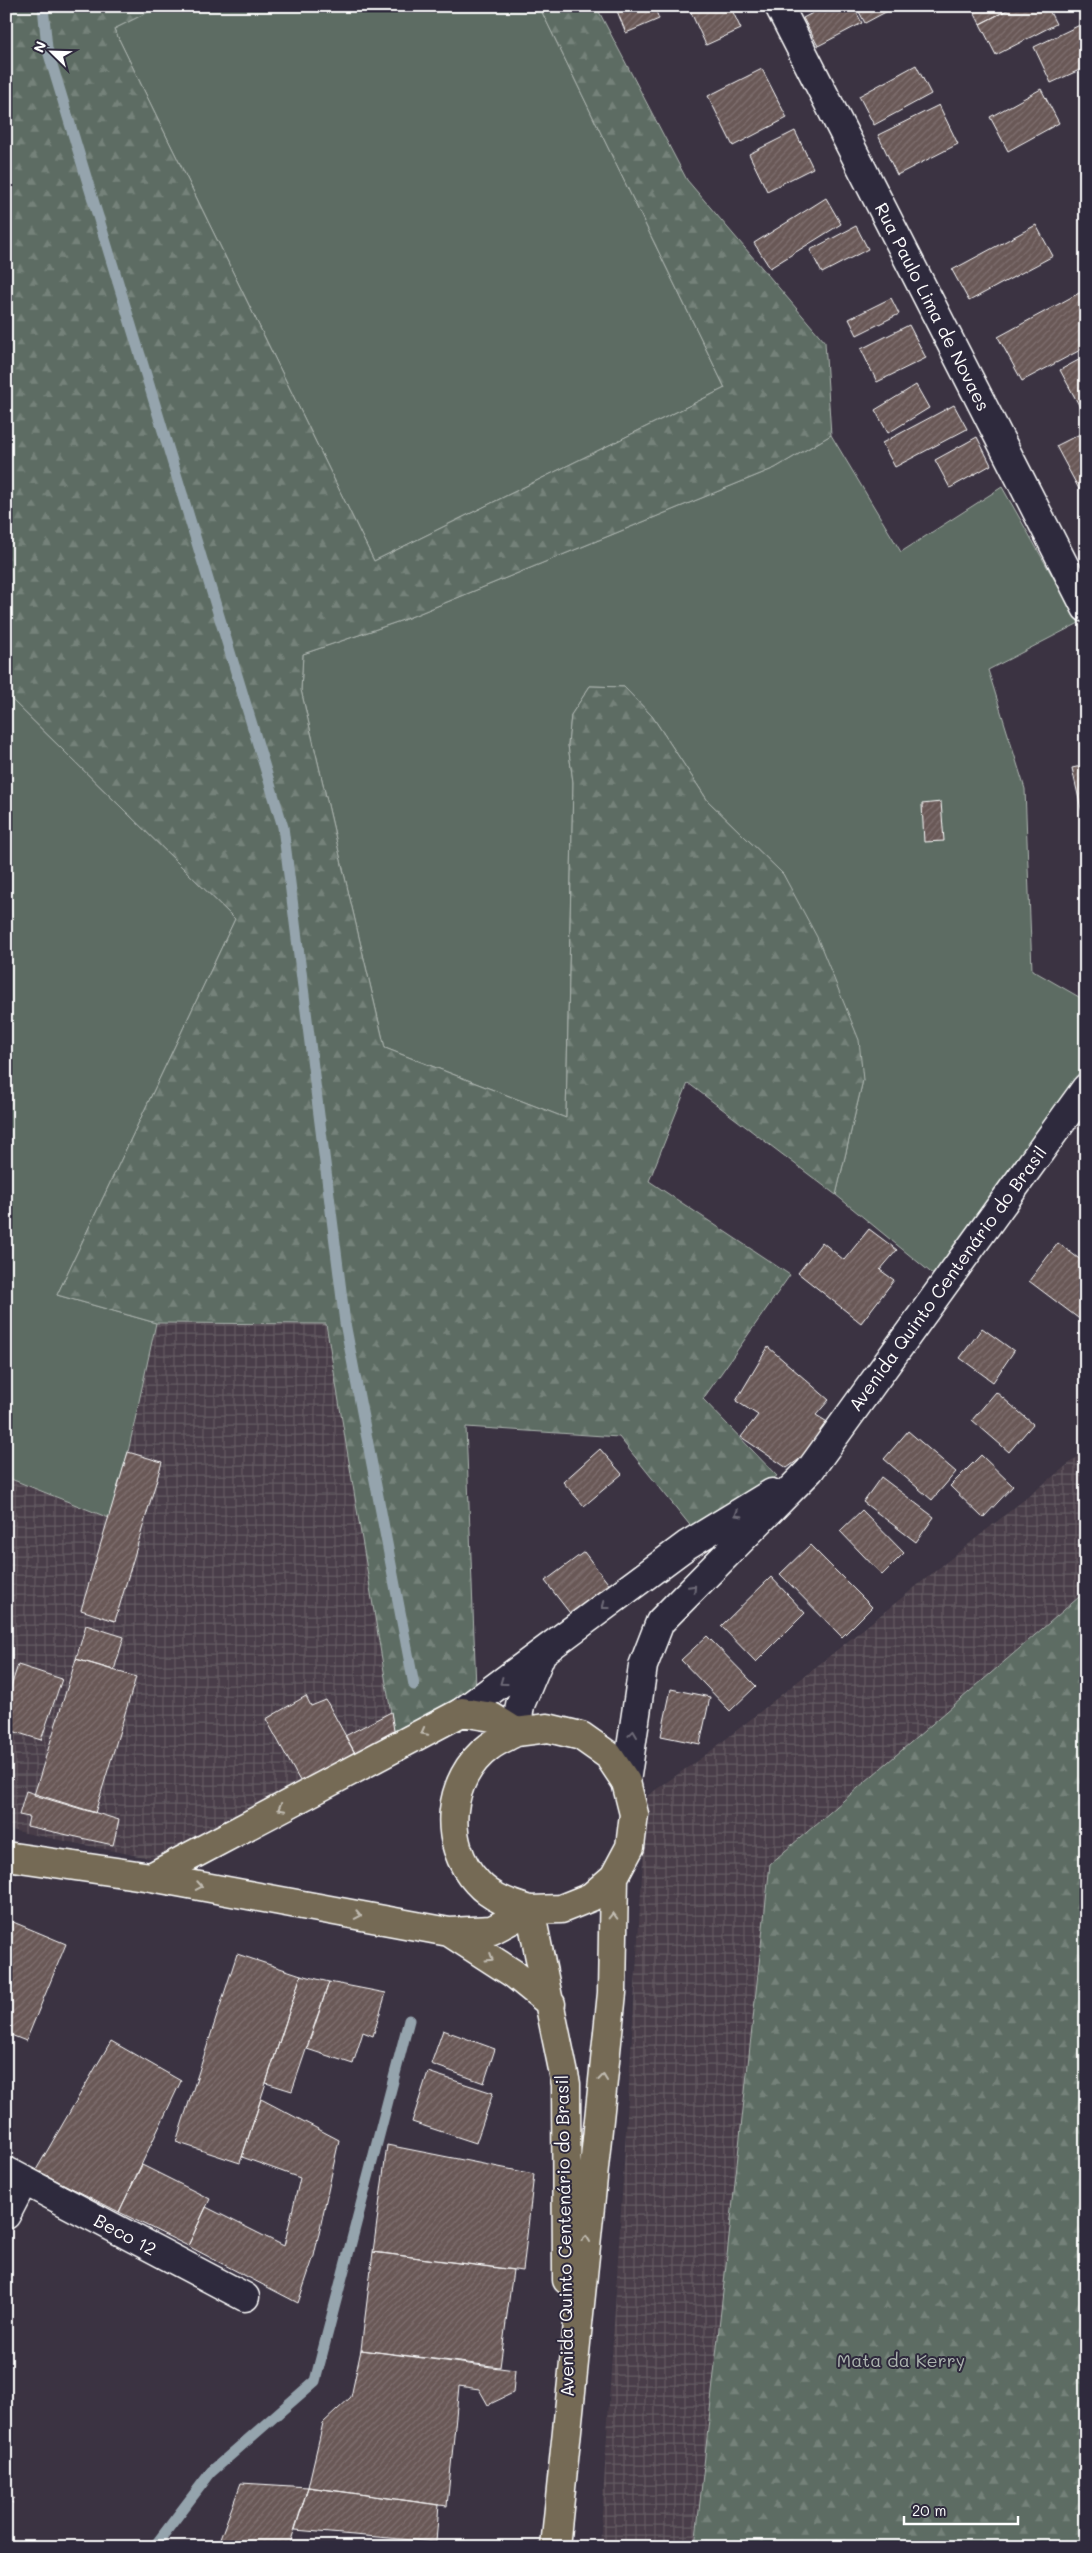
<svg xmlns="http://www.w3.org/2000/svg" width="1092" height="2553" viewBox="0 0 1092 2553" font-family="Mali,sans-serif">
	<style>
		.industrial { fill: url(#industrial-grid) }
		.grass { fill: #5d6c63; stroke: #aeb6b1 }
		.forest { fill: url(#forest-firs); stroke: #aeb6b1 }
		.lines { fill: none; stroke-linecap: round; stroke-linejoin: round }
		.stream { stroke: #95a4ad; stroke-width: 11 }
		.building { fill: url(#building-hatch); stroke: #fff }
		.street-casing { stroke: #fff; stroke-width: 31 }
		.secondary-casing { stroke: #fff; stroke-width: 31 }
		.primary-casing { stroke: #fff; stroke-width: 31 }
		.path { stroke: #fff; stroke-width: 3; stroke-dasharray: 1 4; stroke-linecap: butt }
		.street { stroke: #2f2a3d; stroke-width: 28 }
		.secondary { stroke: #2f2a3d; stroke-width: 28 }
		.primary { stroke: #756a55; stroke-width: 28 }
		.oneway { stroke: #6d6a77 }
		.oneway2 { stroke: #c1bcb2 }
		.labels { text-anchor: middle; stroke-width: 4; stroke-linejoin: round; paint-order: stroke }
		.street-label { font-size: 18px; fill: #fff; stroke: #2f2a3d }
		.park-label { font-size: 18px; fill: #aeb6b1; stroke: #2f2a3d }
	</style>
	<defs>
		<pattern id="industrial-grid" width="8" height="8" patternUnits="userSpaceOnUse" patternTransform="scale(1.25)"><rect width="8" height="8" fill="#493e48"/><path d="M0 4h8M4 0v8" fill="none" stroke="#645b63"/></pattern>
		<pattern id="forest-firs" width="22" height="20" patternUnits="userSpaceOnUse" patternTransform="scale(1.25)"><rect width="22" height="20" fill="#5d6c63"/><path d="M5 1l3.5 6h-7zM16 11l3.5 6h-7z" fill="#75827a"/></pattern>
		<pattern id="building-hatch" width="6" height="6" patternUnits="userSpaceOnUse" patternTransform="scale(1.25)"><rect width="6" height="6" fill="#695857"/><path d="M-1 1l2-2M0 6l6-6M5 7l2-2" fill="none" stroke="#807170"/></pattern>
	</defs>
	<rect width="100%" height="100%" fill="#3b3342"/>
	<filter id="ink" filterUnits="userSpaceOnUse"><feTurbulence type="fractalNoise" baseFrequency=".02" numOctaves="2"/><feDisplacementMap in="SourceGraphic" scale="10" xChannelSelector="R" yChannelSelector="G"/><feConvolveMatrix kernelMatrix="1 2 1 2 8 2 1 2 1" color-interpolation-filters="sRGB"/></filter>
	<g filter="url(#ink)">
		<path class="industrial" d="M 156,1323 L 326,1324 L 396,1743 L 168,1862 L 6,1829 L 6,1477 L 109,1517 L 128,1452 Z
			M 1086,1450 L 1086,1591 L 770,1864 L 695,2547 L 600,2547 L 647,1796 L 711,1751 Z"/>
		<path class="grass" d="M 160,6 L 539,6 L 725,388 L 374,561 L 114,29 Z
			M 831,435 L 901,552 L 1002,487 L 1079,623 L 988,670 L 1025,789 L 1032,970 L 1086,1001 L 1086,1063 L 935,1276 L 836,1195 L 863,1080 L 783,874 L 708,801 L 652,716 L 624,687 L 590,686 L 571,715 L 568,745 L 573,782 L 566,1118 L 385,1048 L 301,690 L 303,654 L 403,620 L 775,468 Z
			M 6,694 L 235,919 L 57,1295 L 156,1323 L 128,1452 L 109,1518 L 6,1477 Z"/>
		<path class="forest" d="M 6,6 L 160,6 L 114,29 L 374,561 L 725,388 L 539,6 L 596,6 L 687,180 L 825,342 L 831,435 L 775,468 L 403,620 L 303,654 L 301,690 L 385,1048 L 566,1118 L 573,782 L 568,745 L 571,715 L 590,686 L 624,687 L 652,716 L 708,801 L 783,874 L 817,937 L 859,1040 L 863,1080 L 836,1195 L 688,1083 L 649,1181 L 790,1275 L 703,1399 L 777,1476 L 693,1529 L 619,1437 L 466,1427 L 476,1688 L 396,1743 L 326,1324 L 156,1323 L 57,1295 L 235,919 L 6,694 Z
			M 1086,1591 L 1086,2547 L 695,2547 L 770,1864 Z"/>
		<g class="lines">
			<path class="stream" d="M 43,6 L 47,48 L 283,827 L 345,1323 L 414,1685
				M 154,2547 L 211,2472 L 315,2381 L 409,2020"/>
		</g>
		<path class="building" d="M 615,6 L 654,6 L 659,19 L 626,33 Z
			M 688,6 L 730,6 L 741,29 L 706,45 Z
			M 826,6 L 853,6 L 862,23 L 818,46 L 803,18 Z
			M 856,6 L 897,6 L 865,23 Z
			M 971,6 L 1015,6 L 980,24 Z
			M 1015,6 L 1047,6 L 1056,24 L 996,55 L 980,24 Z
			M 1084,23 L 1086,67 L 1051,83 L 1034,47 Z
			M 916,65 L 931,94 L 874,125 L 859,96 Z
			M 762,69 L 787,118 L 733,146 L 708,96 Z
			M 1041,89 L 1059,123 L 1008,151 L 990,117 Z
			M 939,105 L 958,144 L 897,175 L 878,135 Z
			M 795,131 L 813,168 L 767,191 L 749,154 Z
			M 1086,194 L 1086,211 L 1079,198 Z
			M 826,198 L 841,224 L 770,268 L 754,243 Z
			M 1036,225 L 1053,256 L 969,301 L 952,270 Z
			M 856,226 L 868,249 L 822,273 L 810,250 Z
			M 1081,292 L 1086,301 L 1086,347 L 1022,381 L 998,337 Z
			M 891,298 L 899,314 L 857,335 L 849,319 Z
			M 909,325 L 926,358 L 877,382 L 861,349 Z
			M 1086,356 L 1086,418 L 1060,370 Z
			M 916,385 L 929,408 L 888,433 L 875,410 Z
			M 954,405 L 967,429 L 895,467 L 882,443 Z
			M 1086,431 L 1086,485 L 1079,489 L 1056,446 Z
			M 977,437 L 991,465 L 950,488 L 935,460 Z
			M 1086,765 L 1086,822 L 1084,822 L 1072,768 Z
			M 941,802 L 944,841 L 924,842 L 922,804 Z
			M 869,1229 L 897,1250 L 880,1270 L 894,1280 L 861,1323 L 798,1273 L 822,1242 L 844,1260 Z
			M 1058,1243 L 1086,1264 L 1086,1324 L 1029,1281 Z
			M 982,1328 L 1014,1351 L 993,1382 L 960,1358 Z
			M 768,1347 L 829,1400 L 816,1415 L 829,1423 L 812,1450 L 787,1468 L 741,1437 L 758,1415 L 736,1401 Z
			M 996,1392 L 1033,1424 L 1009,1452 L 972,1420 Z
			M 908,1431 L 956,1472 L 932,1500 L 884,1459 Z
			M 600,1449 L 622,1474 L 584,1506 L 563,1482 Z
			M 128,1452 L 162,1462 L 115,1621 L 81,1610 Z
			M 981,1455 L 1013,1486 L 983,1518 L 950,1486 Z
			M 881,1477 L 934,1517 L 916,1542 L 863,1502 Z
			M 862,1510 L 904,1553 L 882,1575 L 840,1531 Z
			M 810,1545 L 872,1607 L 842,1637 L 780,1574 Z
			M 584,1552 L 614,1591 L 576,1621 L 545,1581 Z
			M 771,1577 L 805,1613 L 756,1662 L 721,1626 Z
			M 86,1625 L 124,1637 L 114,1670 L 76,1659 Z
			M 707,1636 L 756,1686 L 730,1711 L 681,1660 Z
			M 76,1659 L 136,1677 L 95,1813 L 34,1795 Z
			M 18,1665 L 62,1679 L 41,1740 L 6,1729 L 6,1702 Z
			M 671,1689 L 710,1697 L 700,1744 L 661,1736 Z
			M 306,1696 L 311,1706 L 326,1700 L 360,1762 L 305,1790 L 266,1719 Z
			M 391,1712 L 396,1743 L 360,1762 L 345,1736 Z
			M 26,1791 L 119,1820 L 113,1845 L 27,1826 L 29,1817 L 19,1815 Z
			M 6,1919 L 66,1944 L 26,2041 L 6,2033 Z
			M 237,1954 L 301,1975 L 240,2163 L 176,2142 Z
			M 301,1975 L 329,1982 L 292,2091 L 266,2083 Z
			M 329,1982 L 386,1993 L 373,2036 L 363,2032 L 353,2064 L 307,2049 Z
			M 443,2030 L 495,2049 L 484,2083 L 431,2064 Z
			M 111,2041 L 181,2081 L 119,2212 L 36,2170 Z
			M 428,2072 L 493,2093 L 476,2143 L 412,2122 Z
			M 261,2099 L 339,2140 L 314,2256 L 298,2303 L 188,2246 L 206,2207 L 284,2246 L 300,2178 L 242,2157 Z
			M 387,2145 L 534,2174 L 523,2271 L 373,2252 Z
			M 142,2165 L 210,2199 L 188,2246 L 119,2212 Z
			M 373,2252 L 513,2270 L 500,2367 L 361,2350 Z
			M 361,2350 L 515,2370 L 513,2393 L 488,2405 L 479,2389 L 459,2386 L 447,2506 L 308,2487 L 323,2423 L 351,2397 Z
			M 241,2483 L 308,2487 L 289,2547 L 217,2547 Z
			M 308,2487 L 439,2505 L 436,2542 L 295,2530 Z"/>
		<g class="lines">
			<defs>
				<path id="street" d="M 779,6 L 1086,608
					M 6,2171 L 245,2297
					M 6,2215 L 23,2182"/>
				<path id="secondary" d="M 462,1712 L 687,1545 L 772,1493
					M 516,1732 L 520,1705 L 541,1655
					M 626,1782 L 643,1666 L 660,1622 L 810,1470 L 1086,1088"/>
				<path id="primary" d="M 516,1732 C 507,1737 496,1741 489,1747 C 447,1778 441,1844 477,1882 C 491,1898 510,1904 530,1910
					M 6,1856 L 151,1877 L 449,1932 L 492,1930 L 530,1910 L 561,1909 L 591,1897 L 614,1877
					M 151,1877 L 462,1712 L 492,1717 L 516,1732 L 548,1728 L 581,1736 L 608,1755 L 626,1782 L 634,1814 L 630,1847 L 614,1877 L 612,1993 L 555,2547
					M 530,1910 L 566,2084 L 567,2280
					M 449,1932 L 514,1974 L 551,2004"/>
			</defs>
			<use href="#street" class="street-casing"/>
			<use href="#secondary" class="secondary-casing"/>
			<use href="#primary" class="primary-casing"/>
			<path class="path" d="M 6,2492 L 14,2497 L 6,2515"/>
			<use href="#street" class="street"/>
			<use href="#secondary" class="secondary"/>
			<use href="#primary" class="primary"/>
		</g>
		<defs><path id="oneway-chevron" d="M-2-3.5L2.5 0L-2 3.5" fill="none" stroke-width="1.6" stroke-linecap="round" stroke-linejoin="round" transform="scale(1.25)"/></defs>
		<g class="oneway">
			<use href="#oneway-chevron" transform="translate(738 1514) rotate(149)"/>
			<use href="#oneway-chevron" transform="translate(693 1588) rotate(-46)"/>
			<use href="#oneway-chevron" transform="translate(605 1606) rotate(143)"/>
			<use href="#oneway-chevron" transform="translate(503 1682) rotate(144)"/>
			<use href="#oneway-chevron" transform="translate(633 1734) rotate(-82)"/>
		</g>
		<g class="oneway2">
			<use href="#oneway-chevron" transform="translate(424 1732) rotate(152)"/>
			<use href="#oneway-chevron" transform="translate(281 1808) rotate(152)"/>
			<use href="#oneway-chevron" transform="translate(199 1886) rotate(10)"/>
			<use href="#oneway-chevron" transform="translate(358 1915) rotate(11)"/>
			<use href="#oneway-chevron" transform="translate(613 1916) rotate(-89)"/>
			<use href="#oneway-chevron" transform="translate(490 1958) rotate(32)"/>
			<use href="#oneway-chevron" transform="translate(603 2078) rotate(-84)"/>
			<use href="#oneway-chevron" transform="translate(586 2239) rotate(-84)"/>
		</g>
	</g>
	<g class="labels">
		<g class="street-label">
			<text transform="translate(932 307) rotate(63)" y="6">Rua Paulo Lima de Novaes</text>
			<text transform="translate(948 1279) rotate(-54)" y="6">Avenida Quinto Centenário do Brasil</text>
			<text transform="translate(125 2235) rotate(28)" y="6">Beco 12</text>
			<text transform="translate(565 2236) rotate(-91)" y="6">Avenida Quinto Centenário do Brasil</text>
		</g>
		<g class="park-label">
			<text x="901" y="2367">Mata da Kerry</text>
		</g>
	</g>
	<rect width="1092" height="2553" fill="none" stroke="#2f2a3d" stroke-width="25"/>
	<rect x="12" y="12" width="1067" height="2528" fill="none" stroke="#fff" stroke-width="2" filter="url(#ink)"/>
	<g transform="translate(52 52) rotate(293)" stroke="#2f2a3d" stroke-width="4" paint-order="stroke">
	<path d="M0-4L9 19L0 12L-9 19Z" fill="#ffffff"/>
	<text y="-8" font-size="14" font-weight="bold" text-anchor="middle" fill="#ffffff">N</text>
	</g>
	<path d="M904 2516v8h114v-8" fill="none" stroke="#ffffff" stroke-width="2.5"/>
	<text x="912" y="2516" font-size="15" fill="#ffffff" stroke="#2f2a3d" stroke-width="4" paint-order="stroke">20 m</text>
</svg>
